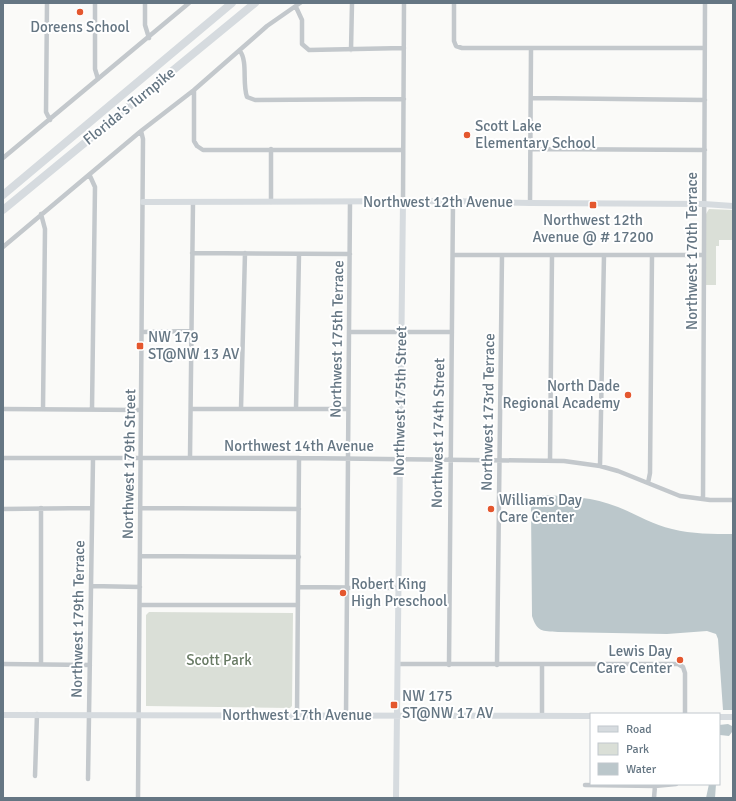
<svg xmlns="http://www.w3.org/2000/svg" width="736" height="801" viewBox="0 0 736 801" font-family="Signika,sans-serif">
	<style>
		.green { fill: #dadfd7 }
		.water { fill: #bbc7cb }
		.lines { fill: none; stroke-linecap: round; stroke-linejoin: round }
		.street { stroke: #c3c8cc; stroke-width: 4.5 }
		.secondary { stroke: #d6dbdf; stroke-width: 6 }
		.highway { stroke: #d6dbdf; stroke-width: 8 }
		.poi-dot { fill: #e4572e; stroke: #fff; stroke-width: 1.5 }
		.labels { text-anchor: middle; stroke-width: 4; stroke-linejoin: round; paint-order: stroke }
		.poi-label { font-size: 15px; fill: #657683; stroke: #fff; text-anchor: start }
		.street-label { font-size: 15px; fill: #657683; stroke: #fff }
		.park-label { font-size: 15px; fill: #687a64; stroke: #fff }
	</style>
	<rect width="100%" height="100%" fill="#fafaf8"/>
	<path class="green" d="M 709,209 L 733,210 L 733,240 L 719,240 L 719,246 L 716,246 L 716,285 L 705,285 L 706,214 Z
		M 149,612 L 293,613 L 292,706 L 290,708 L 146,706 L 146,615 Z"/>
	<path class="water" d="M 543,495 C 569,496 593,497 618,507 C 636,514 653,525 672,529 C 692,534 713,534 733,534 L 733,710 L 723,710 L 718,639 L 716,634 L 707,631 L 667,634 L 558,632 C 542,631 537,632 532,616 L 531,508 L 536,498 Z
		M 728,724 L 732,726 L 732,732 L 729,736 L 720,735 L 719,736 L 719,725 Z
		M 709,784 L 716,784 L 715,798 L 706,798 Z"/>
	<g class="lines">
		<path class="street" d="M 47,3 L 46,112 L 50,120
			M 95,3 L 95,69 L 98,79
			M 145,3 L 145,25 L 149,38
			M 454,3 L 454,41 L 456,46 L 462,48 L 704,48
			M 296,7 L 302,20 L 302,44 L 309,50 L 404,48
			M 351,50 L 352,3
			M 240,51 C 248,62 242,83 247,97 L 255,100 L 404,99
			M 194,90 L 194,141 L 197,146 L 203,150 L 403,150
			M 532,98 L 705,100
			M 531,149 L 705,150
			M 3,158 L 189,3
			M 90,176 L 95,187 L 92,409
			M 403,201 L 404,3
			M 271,202 L 271,149
			M 530,203 L 531,49
			M 41,214 L 45,229 L 43,409
			M 3,247 L 141,131 L 194,90 L 267,26 L 300,3
			M 192,253 L 350,254
			M 454,255 L 704,255
			M 142,332 L 192,331
			M 349,332 L 452,332
			M 3,409 L 141,410
			M 191,409 L 348,409
			M 241,409 L 245,253
			M 296,409 L 299,254
			M 3,458 L 299,458 L 564,461 L 600,466 L 618,471 L 680,496 L 710,500 L 733,500
			M 190,458 L 193,202
			M 550,460 L 552,255
			M 600,466 L 604,255
			M 648,483 L 650,473 L 652,255
			M 703,499 L 705,3
			M 41,508 L 41,664
			M 140,508 L 299,509
			M 3,509 L 92,508
			M 140,556 L 299,557
			M 91,586 L 140,587
			M 299,587 L 398,588
			M 140,605 L 298,605
			M 3,664 L 90,665
			M 398,664 L 678,664 L 683,667 L 685,673 L 685,714
			M 449,665 L 453,201
			M 497,665 L 502,255
			M 297,715 L 299,458
			M 346,716 L 350,202
			M 542,716 L 542,664
			M 35,776 L 37,714
			M 88,779 L 93,459
			M 585,785 L 655,786 L 676,784
			M 138,798 L 143,139 L 141,131
			M 654,798 L 655,786"/>
		<path class="secondary" d="M 143,202 L 451,201 L 530,203 L 704,204 L 733,206
			M 3,715 L 591,716
			M 719,717 L 733,717
			M 396,798 L 403,201"/>
		<path class="highway" d="M 3,195 L 232,3
			M 3,210 L 255,3"/>
	</g>
	<g class="poi-dot">
		<circle cx="80" cy="12" r="4"/>
		<circle cx="467" cy="135" r="4"/>
		<rect x="589" y="201" width="8" height="8" rx="2"/>
		<rect x="136" y="342" width="8" height="8" rx="2"/>
		<circle cx="628" cy="395" r="4"/>
		<circle cx="491" cy="509" r="4"/>
		<circle cx="343" cy="593" r="4"/>
		<circle cx="680" cy="660" r="4"/>
		<rect x="390" y="701" width="8" height="8" rx="2"/>
	</g>
	<g class="labels">
		<g class="poi-label">
			<text x="80" y="32" text-anchor="middle">Doreens School</text>
			<text x="475" y="131">Scott Lake<tspan x="475" dy="17">Elementary School</tspan></text>
			<text x="593" y="225" text-anchor="middle">Northwest 12th<tspan x="593" dy="17">Avenue @ # 17200</tspan></text>
			<text x="148" y="342">NW 179<tspan x="148" dy="17">ST@NW 13 AV</tspan></text>
			<text x="620" y="391" text-anchor="end">North Dade<tspan x="620" dy="17">Regional Academy</tspan></text>
			<text x="499" y="505">Williams Day<tspan x="499" dy="17">Care Center</tspan></text>
			<text x="351" y="589">Robert King<tspan x="351" dy="17">High Preschool</tspan></text>
			<text x="672" y="656" text-anchor="end">Lewis Day<tspan x="672" dy="17">Care Center</tspan></text>
			<text x="402" y="701">NW 175<tspan x="402" dy="17">ST@NW 17 AV</tspan></text>
		</g>
		<g class="street-label">
			<text transform="translate(129 106) rotate(-39)" y="5">Florida's Turnpike</text>
			<text x="438" y="207">Northwest 12th Avenue</text>
			<text transform="translate(692 251) rotate(-90)" y="5">Northwest 170th Terrace</text>
			<text transform="translate(337 339) rotate(-89)" y="5">Northwest 175th Terrace</text>
			<text transform="translate(400 401) rotate(-89)" y="5">Northwest 175th Street</text>
			<text transform="translate(488 412) rotate(-89)" y="5">Northwest 173rd Terrace</text>
			<text transform="translate(438 433) rotate(-89)" y="5">Northwest 174th Street</text>
			<text x="299" y="451">Northwest 14th Avenue</text>
			<text transform="translate(129 464) rotate(-89)" y="5">Northwest 179th Street</text>
			<text transform="translate(78 619) rotate(-89)" y="5">Northwest 179th Terrace</text>
			<text x="297" y="720">Northwest 17th Avenue</text>
		</g>
		<g class="park-label">
			<text x="219" y="665">Scott Park</text>
		</g>
	</g>
	<rect width="736" height="801" fill="none" stroke="#657683" stroke-width="8"/>
	<rect x="590" y="713" width="130" height="72" fill="#ffffff" stroke="#c1c8cd"/>
	<rect x="598" y="726" width="20" height="6" fill="#d6dbdf" stroke="#c1c8cd"/>
	<text x="626" y="733" font-size="12" fill="#657683">Road</text>
	<rect x="598" y="743" width="20" height="12" fill="#dadfd7" stroke="#c1c8cd"/>
	<text x="626" y="753" font-size="12" fill="#657683">Park</text>
	<rect x="598" y="763" width="20" height="12" fill="#bbc7cb" stroke="#c1c8cd"/>
	<text x="626" y="773" font-size="12" fill="#657683">Water</text>
</svg>
